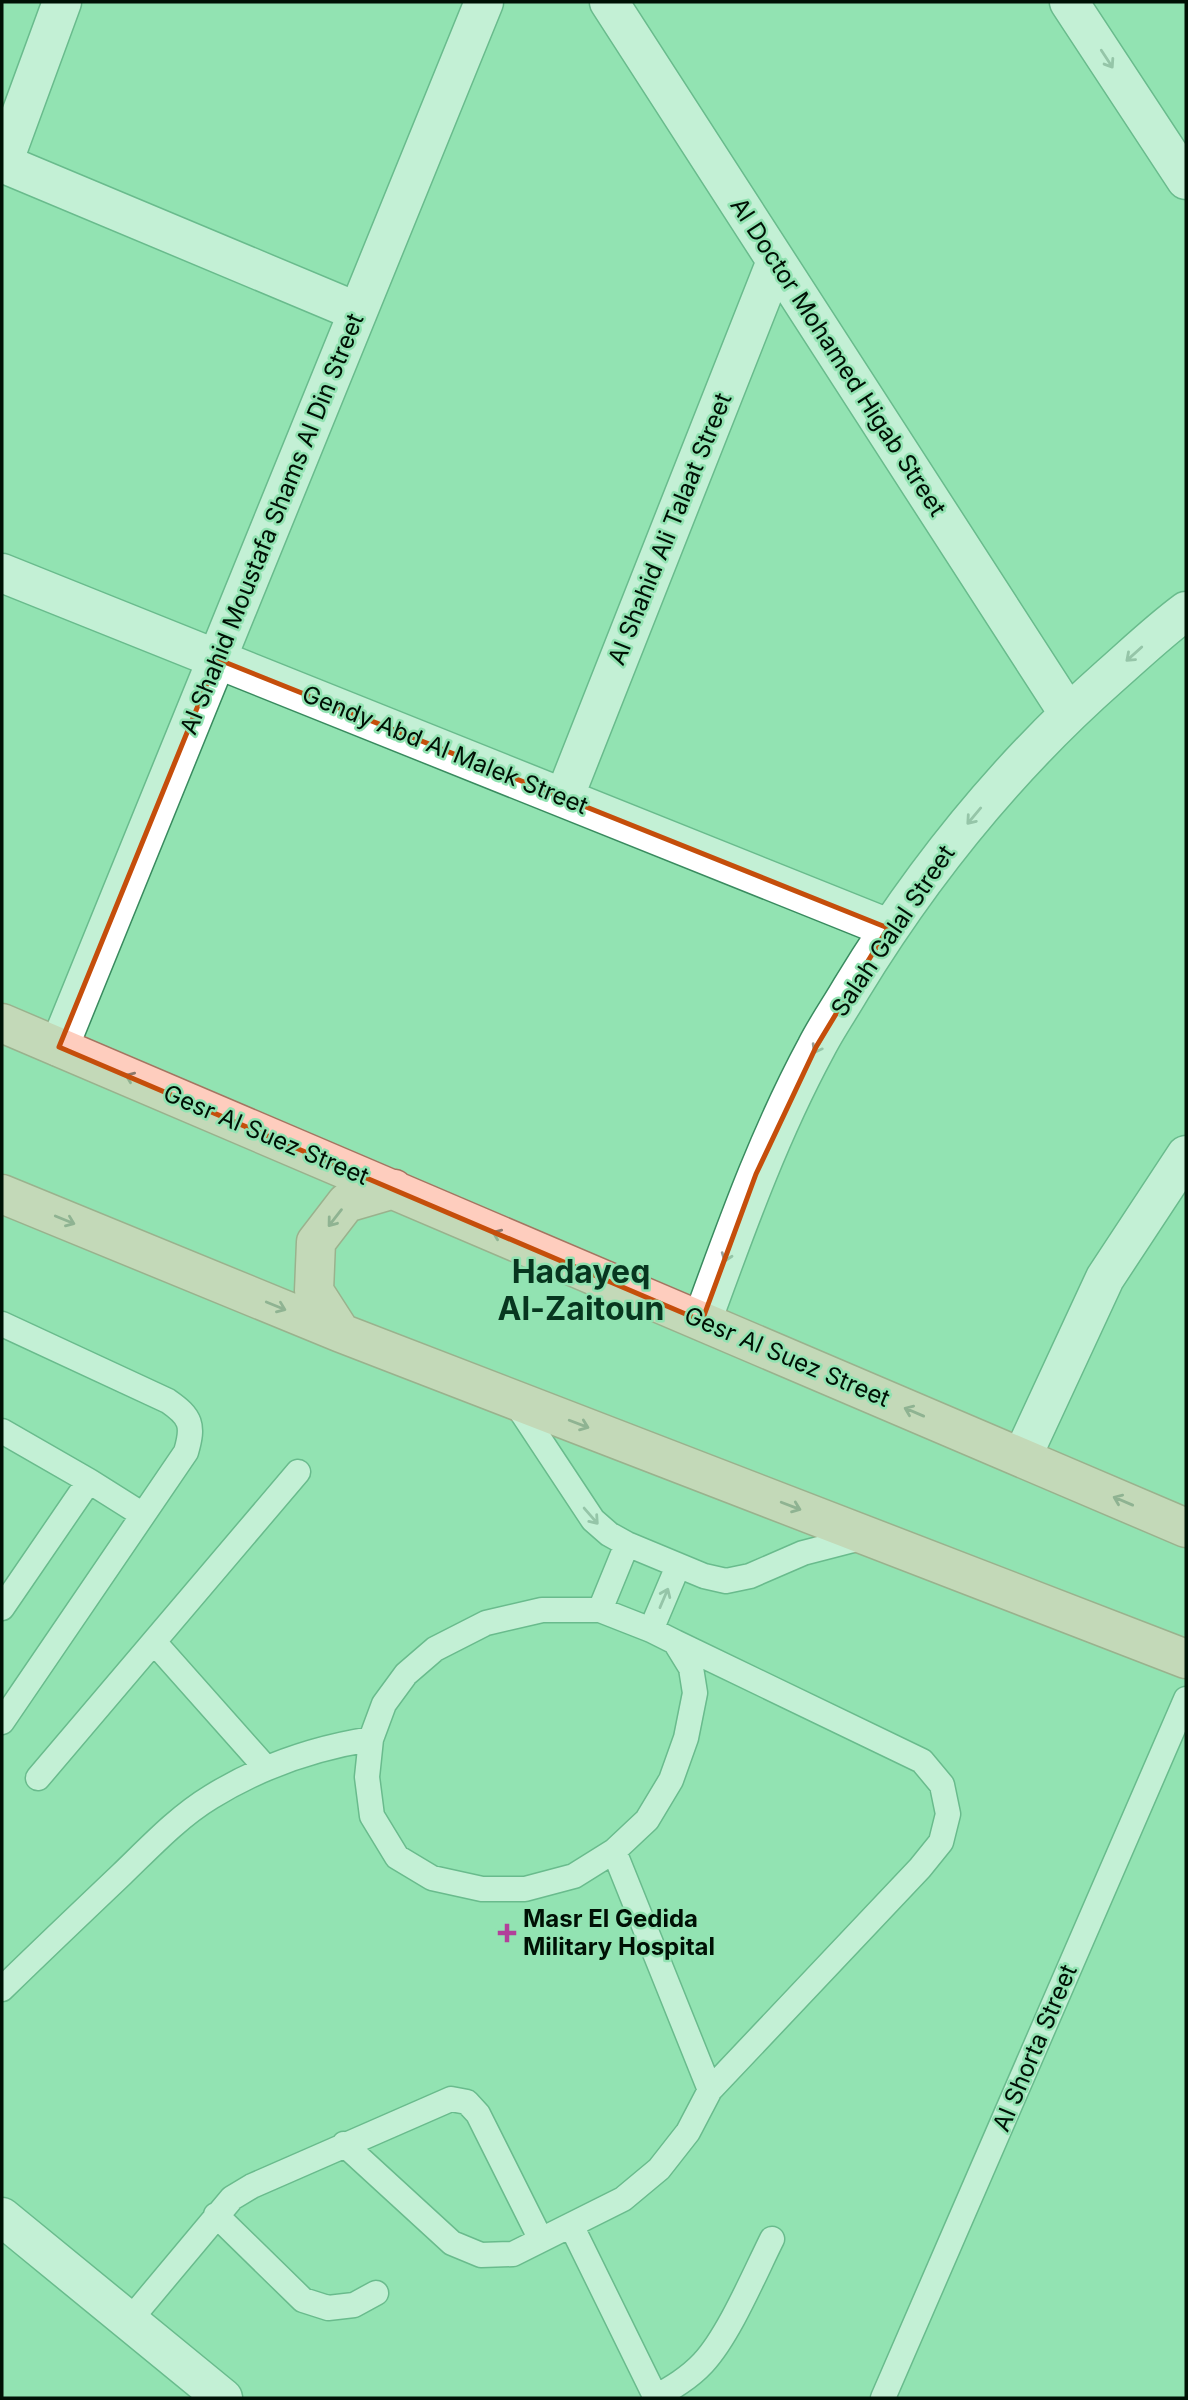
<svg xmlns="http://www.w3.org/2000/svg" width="1188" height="2400" viewBox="0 0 1188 2400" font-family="Inter,sans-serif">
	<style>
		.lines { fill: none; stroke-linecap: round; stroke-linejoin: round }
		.lane-casing { stroke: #398b5f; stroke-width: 27 }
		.street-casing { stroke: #398b5f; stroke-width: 41 }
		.secondary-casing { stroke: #398b5f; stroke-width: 41 }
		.primary-casing { stroke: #a47561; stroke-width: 41 }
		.lane { stroke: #fff; stroke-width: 24 }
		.street { stroke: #fff; stroke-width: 38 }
		.secondary { stroke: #fff; stroke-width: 38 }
		.primary { stroke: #fecdbe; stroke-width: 38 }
		.oneway { stroke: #99a09b }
		.oneway2 { stroke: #8c786b }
		.marked { fill: none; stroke: #c54e0b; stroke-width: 5; stroke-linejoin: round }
		.poi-dot { fill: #b2409a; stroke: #92e3b2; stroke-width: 2.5 }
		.labels { text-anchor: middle; stroke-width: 5; stroke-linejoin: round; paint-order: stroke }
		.street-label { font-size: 24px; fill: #001105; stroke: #92e3b2 }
		.poi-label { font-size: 24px; font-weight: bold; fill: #001105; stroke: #92e3b2; text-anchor: start }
		.district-label { font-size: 32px; font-weight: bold; fill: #07361f; stroke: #92e3b2 }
	</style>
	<rect width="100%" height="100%" fill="#92e3b2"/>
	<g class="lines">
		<defs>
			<path id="lane" d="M 2,1324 L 168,1401 C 191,1417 194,1425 186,1452 L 2,1722
				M 513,1399 L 593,1520 L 609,1534 L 627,1544 L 704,1576 L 726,1581 L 750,1576 L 803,1553 L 865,1537
				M 2,1431 L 89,1481 L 143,1515
				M 2,1608 L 89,1481
				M 542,1610 L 600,1610 L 651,1630 L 675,1642 L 691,1668 L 695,1693 L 686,1738 L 671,1780 L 647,1820 L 614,1851 L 574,1876 L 525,1889 L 482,1889 L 432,1878 L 397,1857 L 372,1816 L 367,1777 L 371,1739 L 384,1704 L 406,1674 L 435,1649 L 486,1623 Z
				M 600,1610 L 627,1544
				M 651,1630 L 678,1566
				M 154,1642 L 266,1768
				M 38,1778 L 298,1472
				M 614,1851 L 710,2090
				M 2,1989 C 42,1950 82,1912 122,1874 C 150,1847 178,1817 211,1797 C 261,1766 314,1748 371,1739
				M 344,2144 L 452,2243 L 481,2255 L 513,2254 L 623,2199 L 659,2169 L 688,2132 L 710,2090 L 920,1868 L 941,1842 L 948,1814 L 942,1785 L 922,1761 L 675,1642
				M 216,2215 L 303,2300 L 328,2308 L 354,2305 L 376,2293
				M 571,2225 L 656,2398
				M 129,2321 L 232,2198 L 252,2186 L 451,2099 L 467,2102 L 478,2114 L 541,2240
				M 654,2398 C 672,2388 689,2378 703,2363 C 729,2335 754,2275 772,2239
				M 883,2398 L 1186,1699"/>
			<path id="street" d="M 609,2 L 1068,713
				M 2,163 L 358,312
				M 3,163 L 62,2
				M 2,573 L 888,928
				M 564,798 L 776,261
				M 59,1047 L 484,2
				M 702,1321 C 736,1228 769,1135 816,1048 C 826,1028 840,1008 851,989 C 922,872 1007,767 1110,676 C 1135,654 1159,631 1186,611
				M 1022,1457 L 1105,1278 L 1186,1155
				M 2,2217 L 223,2398"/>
			<path id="secondary" d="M 1069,2 L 1186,180"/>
			<path id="primary" d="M 2,1023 L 1186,1528
				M 2,1194 L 341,1333 L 1186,1659
				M 341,1333 L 314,1291 L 316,1242 L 346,1203 L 394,1189"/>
		</defs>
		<use href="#lane" class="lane-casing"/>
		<use href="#street" class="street-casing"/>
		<use href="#secondary" class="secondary-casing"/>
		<use href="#primary" class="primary-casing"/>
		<use href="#lane" class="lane"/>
		<use href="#street" class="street"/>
		<use href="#secondary" class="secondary"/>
		<use href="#primary" class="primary"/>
	</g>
	<defs><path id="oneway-shaft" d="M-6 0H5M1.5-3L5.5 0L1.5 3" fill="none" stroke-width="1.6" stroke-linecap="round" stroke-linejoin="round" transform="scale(1.75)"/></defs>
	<g class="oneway">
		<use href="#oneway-shaft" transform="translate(1107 59) rotate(57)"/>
		<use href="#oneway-shaft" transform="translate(1134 654) rotate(138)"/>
		<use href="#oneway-shaft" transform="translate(974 816) rotate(130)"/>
		<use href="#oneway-shaft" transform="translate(819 1044) rotate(119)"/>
		<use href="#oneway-shaft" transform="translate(728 1252) rotate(110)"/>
		<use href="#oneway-shaft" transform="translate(591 1516) rotate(49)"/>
		<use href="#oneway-shaft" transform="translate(664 1598) rotate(-67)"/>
	</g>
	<g class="oneway2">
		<use href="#oneway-shaft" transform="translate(135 1079) rotate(-157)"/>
		<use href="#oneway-shaft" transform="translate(335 1218) rotate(128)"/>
		<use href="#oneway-shaft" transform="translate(65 1220) rotate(22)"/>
		<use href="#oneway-shaft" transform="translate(502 1236) rotate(-157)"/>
		<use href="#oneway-shaft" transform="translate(276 1306) rotate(22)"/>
		<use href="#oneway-shaft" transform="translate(914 1412) rotate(-157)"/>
		<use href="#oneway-shaft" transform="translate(579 1424) rotate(21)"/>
		<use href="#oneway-shaft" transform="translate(1123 1501) rotate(-157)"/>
		<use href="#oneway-shaft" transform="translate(791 1506) rotate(21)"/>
	</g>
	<path d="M0 0H1188V2400H0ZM 217,659 L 888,928 L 816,1047 L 756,1174 L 702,1321 L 59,1047 Z" fill="#92e3b2" fill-opacity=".55" fill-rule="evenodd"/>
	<path class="marked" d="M 217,659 L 888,928 L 816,1047 L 756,1174 L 702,1321 L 59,1047 Z"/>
	<path class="poi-dot" d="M503.5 1922.5h7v7h7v7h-7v7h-7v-7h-7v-7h7z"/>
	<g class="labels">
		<g class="street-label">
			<text transform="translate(838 357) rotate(57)" y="8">Al Doctor Mohamed Higab Street</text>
			<text transform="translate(272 524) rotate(-68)" y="8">Al Shahid Moustafa Shams Al Din Street</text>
			<text transform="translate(670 529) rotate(-68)" y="8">Al Shahid Ali Talaat Street</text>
			<text transform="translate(445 750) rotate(22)" y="8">Gendy Abd Al Malek Street</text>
			<text transform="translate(893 931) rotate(-56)" y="8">Salah Galal Street</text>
			<text transform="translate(266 1135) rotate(23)" y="8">Gesr Al Suez Street</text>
			<text transform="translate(787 1357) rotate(23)" y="8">Gesr Al Suez Street</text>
			<text transform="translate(1035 2048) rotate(-67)" y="8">Al Shorta Street</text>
		</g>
		<g class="poi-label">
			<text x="523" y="1927">Masr El Gedida<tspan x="523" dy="28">Military Hospital</tspan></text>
		</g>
		<g class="district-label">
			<text x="581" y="1283">Hadayeq<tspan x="581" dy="37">Al-Zaitoun</tspan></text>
		</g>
	</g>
	<rect width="1188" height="2400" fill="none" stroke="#001105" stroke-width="7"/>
</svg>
